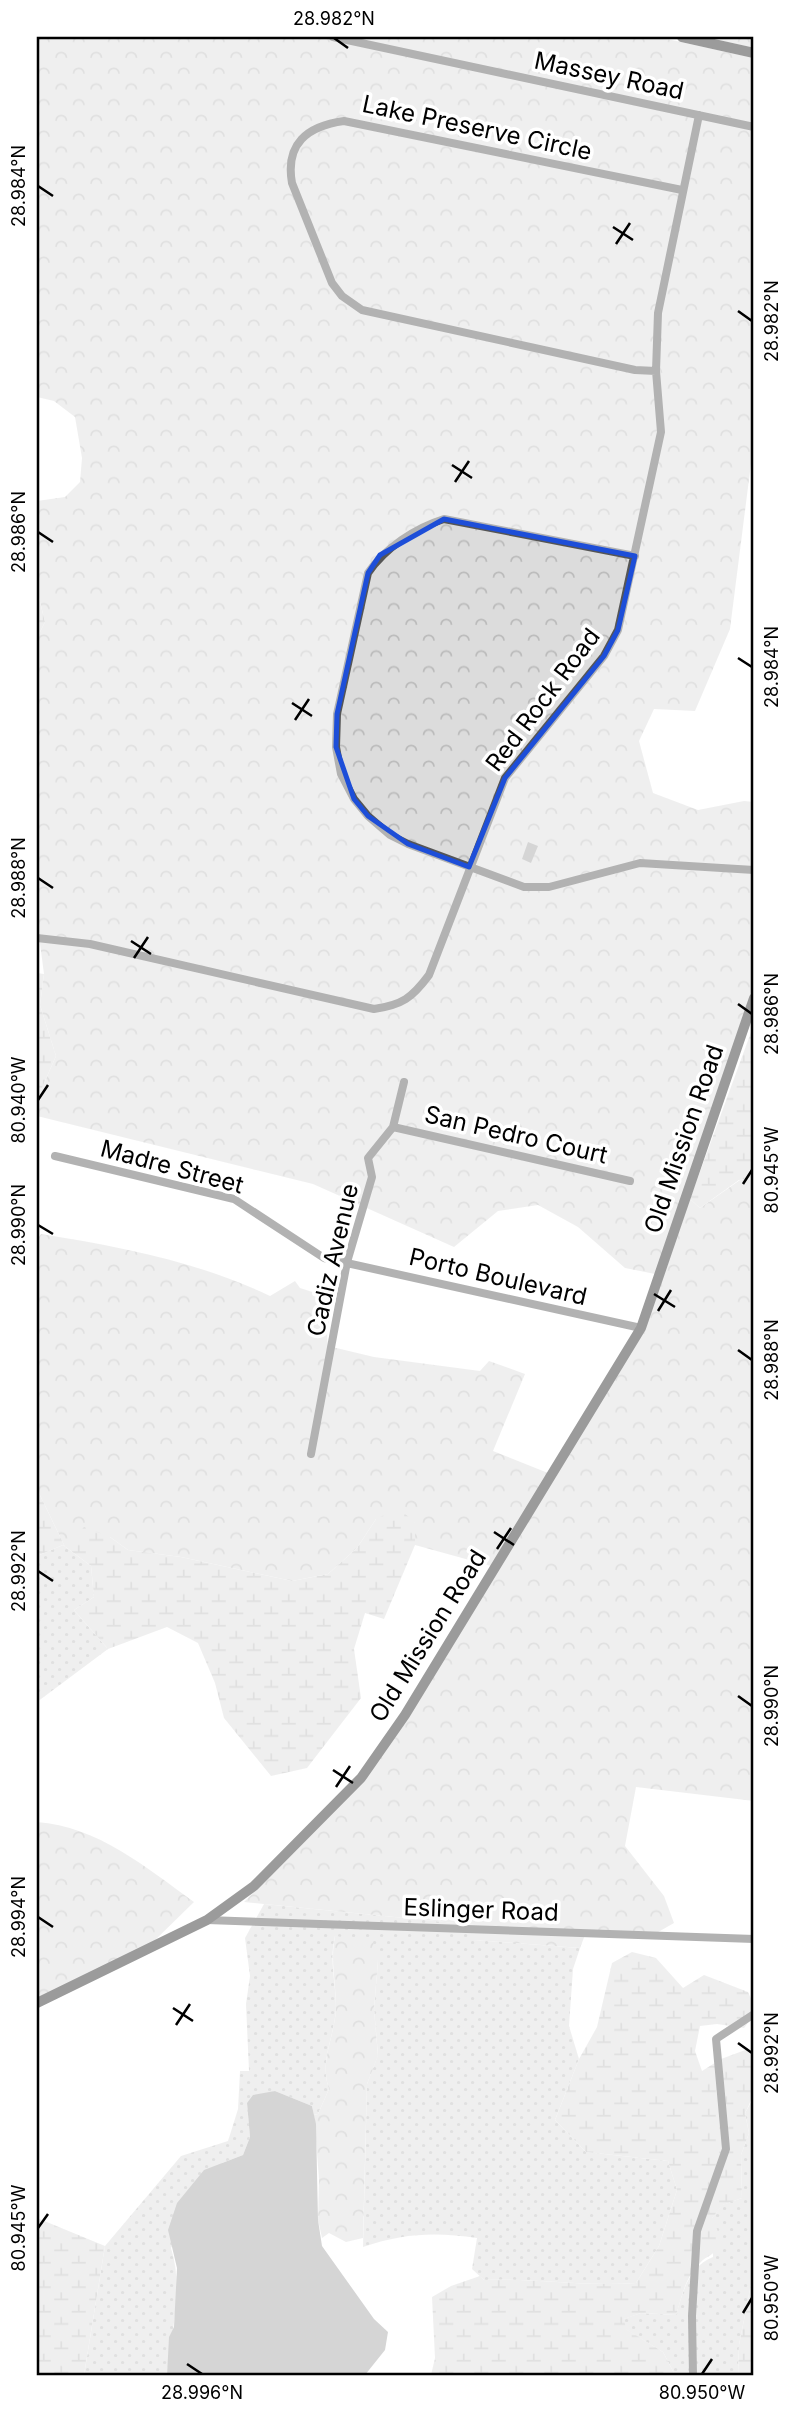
<svg xmlns="http://www.w3.org/2000/svg" width="791" height="2412" viewBox="0 0 791 2412" font-family="Inter,sans-serif">
	<style>
		.grass { fill: url(#grass-dots) }
		.forest { fill: url(#forest-crowns) }
		.wetland { fill: url(#wetland-marsh) }
		.water { fill: #a3a3a3 }
		.lines { fill: none; stroke-linecap: round; stroke-linejoin: round }
		.street { stroke: #555; stroke-width: 8 }
		.secondary { stroke: #222; stroke-width: 10 }
		.marked { fill: none; stroke: #1d4ed8; stroke-width: 5; stroke-linejoin: round }
		.ticks { fill: none; stroke: #000; stroke-width: 2.5 }
		.labels { text-anchor: middle; stroke-width: 7; stroke-linejoin: round; paint-order: stroke }
		.street-label { font-size: 24px; fill: #000; stroke: #fff }
		.neatline { fill: none; stroke: #000; stroke-width: 2.5 }
		.ticks-label { font-size: 18px; text-anchor: middle; fill: #000 }
	</style>
	<defs>
		<pattern id="grass-dots" width="8" height="8" patternUnits="userSpaceOnUse" patternTransform="scale(1.75)"><rect width="8" height="8" fill="#dcdcdc"/><path d="M2 2h.1M6 6h.1" fill="none" stroke="#bbb" stroke-width="1.8" stroke-linecap="round"/></pattern>
		<pattern id="forest-crowns" width="20" height="18" patternUnits="userSpaceOnUse" patternTransform="scale(1.75)"><rect width="20" height="18" fill="#dcdcdc"/><path d="M2 6a3 3 0 1 1 6 0M12 15a3 3 0 1 1 6 0" fill="none" stroke="#bbb"/></pattern>
		<pattern id="wetland-marsh" width="20" height="14" patternUnits="userSpaceOnUse" patternTransform="scale(1.75)"><rect width="20" height="14" fill="#dcdcdc"/><path d="M1 5h8M5 5V1M11 12h8M15 12V8" fill="none" stroke="#bbb"/></pattern>
	</defs>
	<rect width="100%" height="100%" fill="#fff"/>
	<path class="grass" d="M 63,1545 L 91,1566 L 94,1597 L 74,1610 L 108,1649 L 37,1702 L 37,1556 Z
		M 264,1904 L 475,1925 L 474,1940 L 580,1948 L 573,1969 L 569,2026 L 579,2059 L 555,2120 L 586,2152 L 668,2161 L 677,2190 L 659,2246 L 636,2283 C 585,2287 535,2278 484,2280 L 472,2269 L 477,2238 C 436,2232 404,2233 363,2247 L 367,2084 L 378,2055 L 374,2009 L 378,1961 L 335,1936 C 329,1960 336,1983 336,2008 C 335,2036 319,2061 329,2089 L 318,2114 L 314,2115 L 312,2106 L 275,2091 L 247,2103 L 250,2137 L 243,2155 L 222,2163 L 171,2248 C 184,2288 171,2334 167,2375 L 84,2375 L 105,2246 L 181,2156 L 228,2141 L 238,2109 L 240,2071 L 249,2071 L 246,2004 L 250,1976 L 245,1938 Z
		M 754,2097 L 754,2269 L 739,2345 L 738,2375 L 675,2375 L 663,2352 L 625,2329 L 623,2319 L 641,2313 L 676,2315 C 683,2292 688,2267 713,2257 L 712,2218 L 722,2205 L 742,2198 L 741,2155 L 749,2133 L 745,2113 Z"/>
	<path class="forest" d="M 37,37 L 658,37 L 754,58 L 754,440 L 730,629 L 695,711 L 654,709 L 639,741 L 653,793 L 698,810 L 744,801 L 754,802 L 754,984 L 655,1274 L 625,1268 L 578,1227 L 538,1205 L 498,1211 L 454,1247 L 313,1184 L 37,1116 L 41,1090 L 56,1056 L 40,1005 L 44,974 L 37,921 L 37,638 L 45,622 L 37,590 L 37,501 L 65,497 L 80,482 L 82,458 L 75,417 L 54,401 L 37,397 Z
		M 706,37 L 754,37 L 754,48 Z
		M 754,1178 L 754,1801 L 636,1787 L 625,1846 L 664,1896 L 674,1923 L 646,1939 L 585,1935 L 580,1948 L 473,1940 L 474,1925 L 244,1902 L 364,1781 L 645,1330 L 690,1199 L 700,1208 L 740,1180 Z
		M 41,1234 C 117,1246 200,1262 270,1296 L 295,1281 L 300,1288 L 331,1298 C 332,1317 325,1324 328,1346 L 374,1357 L 480,1371 L 489,1361 L 525,1374 L 493,1451 L 548,1473 L 491,1566 L 415,1545 L 415,1523 L 376,1519 L 357,1548 L 328,1574 L 292,1581 L 181,1557 L 128,1550 L 110,1537 L 65,1547 L 37,1489 L 37,1240 Z
		M 37,1822 C 97,1826 147,1868 194,1902 L 150,1945 L 37,1998 Z
		M 335,1936 L 373,1942 L 378,1961 L 374,2009 L 378,2056 L 367,2084 L 363,2238 L 346,2242 L 329,2233 L 322,2238 L 318,2220 L 319,2179 L 314,2115 L 318,2114 L 329,2089 C 319,2061 335,2036 336,2008 C 336,1983 330,1961 335,1936 Z"/>
	<path class="wetland" d="M 37,590 L 45,622 L 37,638 Z
		M 37,973 L 44,974 L 40,1005 L 56,1056 L 41,1090 L 37,1114 Z
		M 754,1024 L 754,1178 L 739,1180 L 700,1208 L 690,1199 Z
		M 37,1489 L 65,1547 L 84,1527 L 110,1537 L 128,1550 L 181,1557 L 292,1581 L 328,1574 L 357,1548 L 376,1519 L 399,1508 L 415,1523 L 415,1545 L 384,1619 L 365,1613 L 354,1649 L 361,1698 L 307,1768 L 271,1776 L 224,1718 L 215,1683 L 198,1643 L 167,1627 L 108,1649 L 74,1610 L 94,1597 L 91,1566 L 63,1545 L 37,1556 Z
		M 632,1952 L 656,1958 L 683,1988 L 704,1975 L 748,1992 C 756,2008 755,2014 744,2028 L 717,2024 L 700,2026 L 695,2051 L 702,2071 L 721,2059 L 748,2049 C 761,2067 755,2096 745,2113 L 749,2133 L 741,2155 L 742,2198 L 723,2205 L 712,2218 L 722,2241 C 712,2259 709,2253 699,2264 C 685,2278 682,2297 676,2315 L 641,2313 L 624,2319 L 626,2329 L 663,2352 L 675,2375 L 431,2375 L 435,2358 L 432,2297 L 451,2286 L 480,2276 L 484,2280 C 535,2278 585,2287 636,2283 L 659,2246 L 677,2190 L 668,2161 L 586,2152 L 555,2120 L 579,2059 L 597,2027 L 612,1963 Z
		M 37,2218 L 105,2246 L 84,2375 L 37,2375 Z
		M 754,2269 L 752,2375 L 738,2375 L 739,2345 Z"/>
	<path class="water" d="M 528,842 L 538,846 L 531,863 L 522,859 Z
		M 275,2091 L 312,2106 L 316,2124 L 318,2220 L 322,2246 L 374,2319 L 388,2332 L 385,2350 L 365,2375 L 167,2375 L 169,2337 L 174,2327 L 177,2268 L 168,2230 L 177,2203 L 204,2170 L 243,2155 L 250,2137 L 247,2103 L 253,2095 Z"/>
	<g class="lines">
		<path class="street" d="M 333,37 L 754,127
			M 656,371 L 635,370 L 362,310 L 342,296 L 332,283 L 292,183 C 285,144 307,126 344,121 L 682,190
			M 635,556 L 444,519 C 415,528 385,548 368,573 L 337,714 L 336,747 L 341,774 L 354,799 L 368,816 L 390,835 L 408,844 L 524,887 L 549,887 L 640,863 L 754,870
			M 37,938 L 90,944 L 374,1009 C 402,1005 412,998 429,975 L 505,778 L 604,656 L 618,630 L 661,432 L 656,371 L 658,313 L 699,115
			M 393,1127 L 630,1181
			M 55,1156 L 234,1199 L 324,1258 L 641,1328
			M 311,1454 L 347,1262 L 372,1177 L 368,1158 L 393,1127 L 404,1082
			M 207,1920 L 754,1939
			M 693,2375 L 692,2316 L 697,2231 L 726,2149 L 716,2039 L 754,2014"/>
		<path class="secondary" d="M 682,37 L 754,53
			M 37,2003 L 207,1920 L 254,1886 L 361,1778 L 405,1715 L 641,1328 L 754,998"/>
	</g>
	<path d="M0 0H791V2412H0ZM 444,519 L 635,556 L 618,630 L 604,656 L 505,778 L 469,867 L 408,844 L 368,816 L 354,799 L 336,747 L 337,714 L 368,573 L 380,555 Z" fill="#fff" fill-opacity=".55" fill-rule="evenodd"/>
	<path class="marked" d="M 444,519 L 635,556 L 618,630 L 604,656 L 505,778 L 469,867 L 408,844 L 368,816 L 354,799 L 336,747 L 337,714 L 368,573 L 380,555 Z"/>
	<path class="ticks" d="M 334,38 L 348,48M 38,186 L 53,196M 613,227 L 633,240M 616,244 L 630,223M 738,311 L 752,321M 452,465 L 472,478M 455,482 L 469,461M 38,532 L 53,542M 738,658 L 752,667M 292,703 L 312,716M 295,720 L 309,699M 38,878 L 53,888M 131,941 L 151,954M 134,958 L 148,937M 738,1004 L 752,1014M 38,1100 L 48,1085M 743,1184 L 752,1170M 38,1225 L 53,1234M 654,1294 L 675,1307M 658,1311 L 671,1290M 738,1350 L 752,1360M 494,1532 L 514,1545M 497,1549 L 511,1528M 38,1571 L 53,1581M 738,1696 L 752,1706M 333,1770 L 353,1783M 336,1787 L 350,1766M 38,1917 L 53,1927M 173,2008 L 193,2021M 176,2025 L 190,2004M 738,2043 L 752,2053M 38,2228 L 48,2214M 743,2313 L 752,2298M 187,2364 L 202,2374M 702,2374 L 712,2359"/>
	<g class="labels">
		<g class="street-label">
			<text transform="translate(609 76) rotate(12)" y="8">Massey Road</text>
			<text transform="translate(477 128) rotate(12)" y="8">Lake Preserve Circle</text>
			<text transform="translate(543 700) rotate(-53)" y="8">Red Rock Road</text>
			<text transform="translate(516 1135) rotate(13)" y="8">San Pedro Court</text>
			<text transform="translate(684 1139) rotate(-71)" y="8">Old Mission Road</text>
			<text transform="translate(172 1167) rotate(15)" y="8">Madre Street</text>
			<text transform="translate(333 1260) rotate(-77)" y="8">Cadiz Avenue</text>
			<text transform="translate(498 1277) rotate(13)" y="8">Porto Boulevard</text>
			<text transform="translate(428 1636) rotate(-58)" y="8">Old Mission Road</text>
			<text transform="translate(481 1910) rotate(2)" y="8">Eslinger Road</text>
		</g>
	</g>
	<rect width="791" height="2412" fill="none" stroke="#ffffff" stroke-width="77"/>
	<rect x="38" y="38" width="714" height="2336" class="neatline"/>
	<g class="ticks-label">
		<text x="334" y="25">28.982°N</text>
		<text transform="translate(19 186) rotate(-90)" y="6">28.984°N</text>
		<text transform="translate(772 321) rotate(-90)" y="6">28.982°N</text>
		<text transform="translate(19 532) rotate(-90)" y="6">28.986°N</text>
		<text transform="translate(772 667) rotate(-90)" y="6">28.984°N</text>
		<text transform="translate(19 878) rotate(-90)" y="6">28.988°N</text>
		<text transform="translate(772 1014) rotate(-90)" y="6">28.986°N</text>
		<text transform="translate(19 1100) rotate(-90)" y="6">80.940°W</text>
		<text transform="translate(772 1170) rotate(-90)" y="6">80.945°W</text>
		<text transform="translate(19 1225) rotate(-90)" y="6">28.990°N</text>
		<text transform="translate(772 1360) rotate(-90)" y="6">28.988°N</text>
		<text transform="translate(19 1571) rotate(-90)" y="6">28.992°N</text>
		<text transform="translate(772 1706) rotate(-90)" y="6">28.990°N</text>
		<text transform="translate(19 1917) rotate(-90)" y="6">28.994°N</text>
		<text transform="translate(772 2053) rotate(-90)" y="6">28.992°N</text>
		<text transform="translate(19 2228) rotate(-90)" y="6">80.945°W</text>
		<text transform="translate(772 2298) rotate(-90)" y="6">80.950°W</text>
		<text x="202" y="2399">28.996°N</text>
		<text x="702" y="2399">80.950°W</text>
	</g>
</svg>
